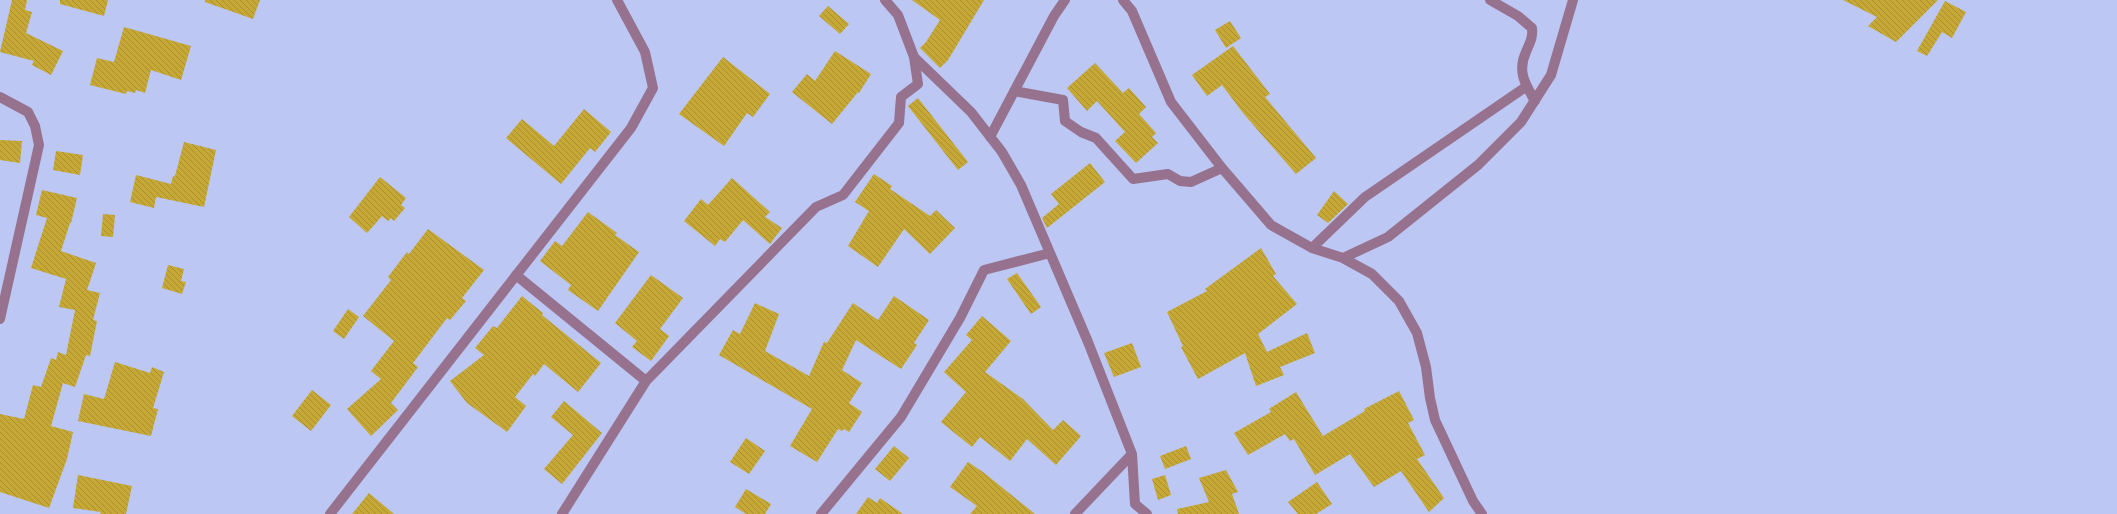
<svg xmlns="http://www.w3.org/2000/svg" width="2117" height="514" viewBox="0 0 2117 514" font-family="'Golos Text',sans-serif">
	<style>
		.building { fill: url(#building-back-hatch) }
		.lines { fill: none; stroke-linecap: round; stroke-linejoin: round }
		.minor { stroke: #96728e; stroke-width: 10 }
	</style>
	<defs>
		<pattern id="building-back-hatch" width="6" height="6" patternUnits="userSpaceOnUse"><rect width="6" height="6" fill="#c6a836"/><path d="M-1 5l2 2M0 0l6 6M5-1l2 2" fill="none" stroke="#a98f30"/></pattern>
	</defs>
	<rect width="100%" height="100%" fill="#bcc7f4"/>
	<path class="building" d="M 12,0 L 27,0 L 25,10 L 32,12 L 26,33 L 63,51 L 51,75 L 32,65 L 34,61 L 0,52 Z
		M 60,0 L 108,0 L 104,16 L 60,4 Z
		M 205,0 L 260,0 L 253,19 L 205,2 Z
		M 912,0 L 984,0 L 948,60 L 940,68 L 920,48 L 926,42 L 940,20 Z
		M 1843,0 L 1938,0 L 1896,42 L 1868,26 L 1877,17 Z
		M 1945,1 L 1966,12 L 1952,38 L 1942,32 L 1927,56 L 1917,51 Z
		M 828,6 L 849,24 L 840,34 L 819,16 Z
		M 1230,21 L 1241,38 L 1226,48 L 1215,30 Z
		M 124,27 L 191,46 L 181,80 L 151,70 L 145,93 L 136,90 L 135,93 L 127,91 L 126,94 L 90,85 L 97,58 L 114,62 Z
		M 1233,46 L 1270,94 L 1265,97 L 1316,158 L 1296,174 L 1243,113 L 1222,85 L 1207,96 L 1192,75 Z
		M 835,51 L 871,74 L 859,93 L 858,92 L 832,124 L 792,92 L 807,74 L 815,81 Z
		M 723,57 L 770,94 L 753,117 L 747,113 L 724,146 L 679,114 Z
		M 1095,63 L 1123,93 L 1129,88 L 1146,107 L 1139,114 L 1156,133 L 1152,137 L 1158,143 L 1136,163 L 1115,141 L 1125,132 L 1097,101 L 1087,111 L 1067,88 Z
		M 918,98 L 968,162 L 958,170 L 908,106 Z
		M 584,109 L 611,132 L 595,152 L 590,148 L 561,184 L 506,138 L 522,119 L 554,146 Z
		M 0,140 L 22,141 L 20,163 L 0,160 Z
		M 184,142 L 216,150 L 204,207 L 156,197 L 154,208 L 130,202 L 136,175 L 171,184 L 173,176 L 175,176 Z
		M 56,151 L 83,155 L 80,175 L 53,170 Z
		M 1090,163 L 1105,182 L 1047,228 L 1042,218 L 1059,204 L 1051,194 Z
		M 874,174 L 892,186 L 890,189 L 930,216 L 936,210 L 955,228 L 930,254 L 904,229 L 878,267 L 848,246 L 869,211 L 855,202 Z
		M 380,177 L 406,198 L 401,205 L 405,208 L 394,221 L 391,218 L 388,221 L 382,216 L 367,233 L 349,217 Z
		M 732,178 L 770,212 L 765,217 L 782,228 L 770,244 L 743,220 L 725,242 L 720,239 L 715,246 L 684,221 L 701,199 L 708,205 Z
		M 42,190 L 77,198 L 71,223 L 70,223 L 61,251 L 96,263 L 87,290 L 100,293 L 93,320 L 97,321 L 90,356 L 86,355 L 75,387 L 63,383 L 51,426 L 73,432 L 67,459 L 49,508 L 0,492 L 0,414 L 24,419 L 33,385 L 41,387 L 51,358 L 56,360 L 58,352 L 66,355 L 75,310 L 59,307 L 66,279 L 31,268 L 47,218 L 36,215 Z
		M 1334,191 L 1348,204 L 1328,223 L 1317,215 Z
		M 588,212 L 617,233 L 615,235 L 639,252 L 598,311 L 568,290 L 571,285 L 540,261 L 555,241 L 562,246 Z
		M 103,214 L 115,215 L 113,237 L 101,236 Z
		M 428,229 L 484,270 L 462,298 L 466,301 L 450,320 L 447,318 L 413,363 L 418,367 L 391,403 L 398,410 L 371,436 L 347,409 L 381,379 L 371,371 L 394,341 L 363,316 L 391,280 L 388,277 L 407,252 L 409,254 Z
		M 1261,248 L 1276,274 L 1273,276 L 1297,304 L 1258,334 L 1267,352 L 1307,333 L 1315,353 L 1280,367 L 1284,375 L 1256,386 L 1245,353 L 1198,379 L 1181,347 L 1183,346 L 1167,312 L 1207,291 L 1205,289 Z
		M 168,265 L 184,269 L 181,281 L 186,282 L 182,294 L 162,288 Z
		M 1017,273 L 1041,307 L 1031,314 L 1007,279 Z
		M 651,275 L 683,298 L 660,329 L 669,336 L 651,361 L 632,347 L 637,341 L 615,323 Z
		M 522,296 L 543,313 L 542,315 L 601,363 L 578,392 L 544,364 L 535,376 L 533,374 L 515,397 L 526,406 L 507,432 L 467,403 L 450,381 L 484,355 L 475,348 L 493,326 L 497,328 Z
		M 894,296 L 929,320 L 914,343 L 917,345 L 901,369 L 856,340 L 842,370 L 862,383 L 849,403 L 862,412 L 849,432 L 844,429 L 842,431 L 838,429 L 817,462 L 790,446 L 812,409 L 719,355 L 733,330 L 740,334 L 755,303 L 779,314 L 765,351 L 809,376 L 824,342 L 827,343 L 853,303 L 878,320 Z
		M 348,309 L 359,317 L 344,339 L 333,331 Z
		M 982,316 L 1011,341 L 985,372 L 1023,399 L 1053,430 L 1063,420 L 1081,436 L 1056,465 L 1027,439 L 1010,461 L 980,437 L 972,447 L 941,422 L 966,392 L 944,372 L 972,340 L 966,335 Z
		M 1132,343 L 1141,367 L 1114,377 L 1104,353 Z
		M 115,362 L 150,373 L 152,367 L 164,372 L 153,408 L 158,409 L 151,436 L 78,421 L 84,394 L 104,399 Z
		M 312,390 L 331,405 L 311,431 L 292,416 Z
		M 1399,391 L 1414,420 L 1408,423 L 1425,455 L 1417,459 L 1444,498 L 1429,512 L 1401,471 L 1374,487 L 1350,454 L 1315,475 L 1294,439 L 1290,441 L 1285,434 L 1248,455 L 1234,433 L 1271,412 L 1269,409 L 1296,392 L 1323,436 L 1365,411 L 1364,409 Z
		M 564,401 L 602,433 L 562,484 L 544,469 L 573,435 L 551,417 Z
		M 746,438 L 765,451 L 749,474 L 730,462 Z
		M 894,446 L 909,458 L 890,481 L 875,469 Z
		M 1186,446 L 1191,459 L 1165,469 L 1160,456 Z
		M 968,462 L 983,472 L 1035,514 L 970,514 L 977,506 L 950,487 Z
		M 1226,470 L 1238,492 L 1232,494 L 1239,514 L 1178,514 L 1177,509 L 1209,502 L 1199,478 Z
		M 78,475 L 132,486 L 126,514 L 100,514 L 101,512 L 73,508 Z
		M 1165,475 L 1171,495 L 1158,500 L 1152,479 Z
		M 1317,482 L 1332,504 L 1316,514 L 1298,514 L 1288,502 Z
		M 746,489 L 771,504 L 765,514 L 746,514 L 735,507 Z
		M 369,493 L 394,514 L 352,514 Z
		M 868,497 L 877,503 L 880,498 L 903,514 L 856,514 Z"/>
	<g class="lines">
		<path class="minor" d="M 885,0 L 898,15 L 914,57 L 971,112 L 1002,152 L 1021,185 L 1088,342 L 1132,454 L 1135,504 L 1147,514
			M 1123,0 L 1132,11 L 1171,102 L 1222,168 L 1271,225 L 1312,248 L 1343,258 L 1372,274 L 1399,301 L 1417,333 L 1426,367 L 1430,398 L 1435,420 L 1473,501 L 1482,514
			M 1490,0 L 1518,16 L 1532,28 C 1533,38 1530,42 1526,52 C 1517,71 1525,84 1535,101
			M 1014,91 L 1063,100 L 1065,121 L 1081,132 L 1096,138 L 1133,179 L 1168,174 L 1180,181 L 1191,182 L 1222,168
			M 0,97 L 28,112 L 35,126 L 39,145 L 0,319
			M 990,137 L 1054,16 L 1065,0
			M 1312,248 L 1365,197 L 1527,86
			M 1343,258 L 1388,237 L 1478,165 L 1521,122 L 1551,75 L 1573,0
			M 516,275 L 646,381
			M 330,514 L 631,128 L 653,88 L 645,52 L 617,0
			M 562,514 L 646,381 L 816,207 L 843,195 L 899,123 L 901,97 L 918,84 L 914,57
			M 821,514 L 901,417 L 960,318 L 984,270 L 1050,253
			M 1075,514 L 1132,454"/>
	</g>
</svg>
